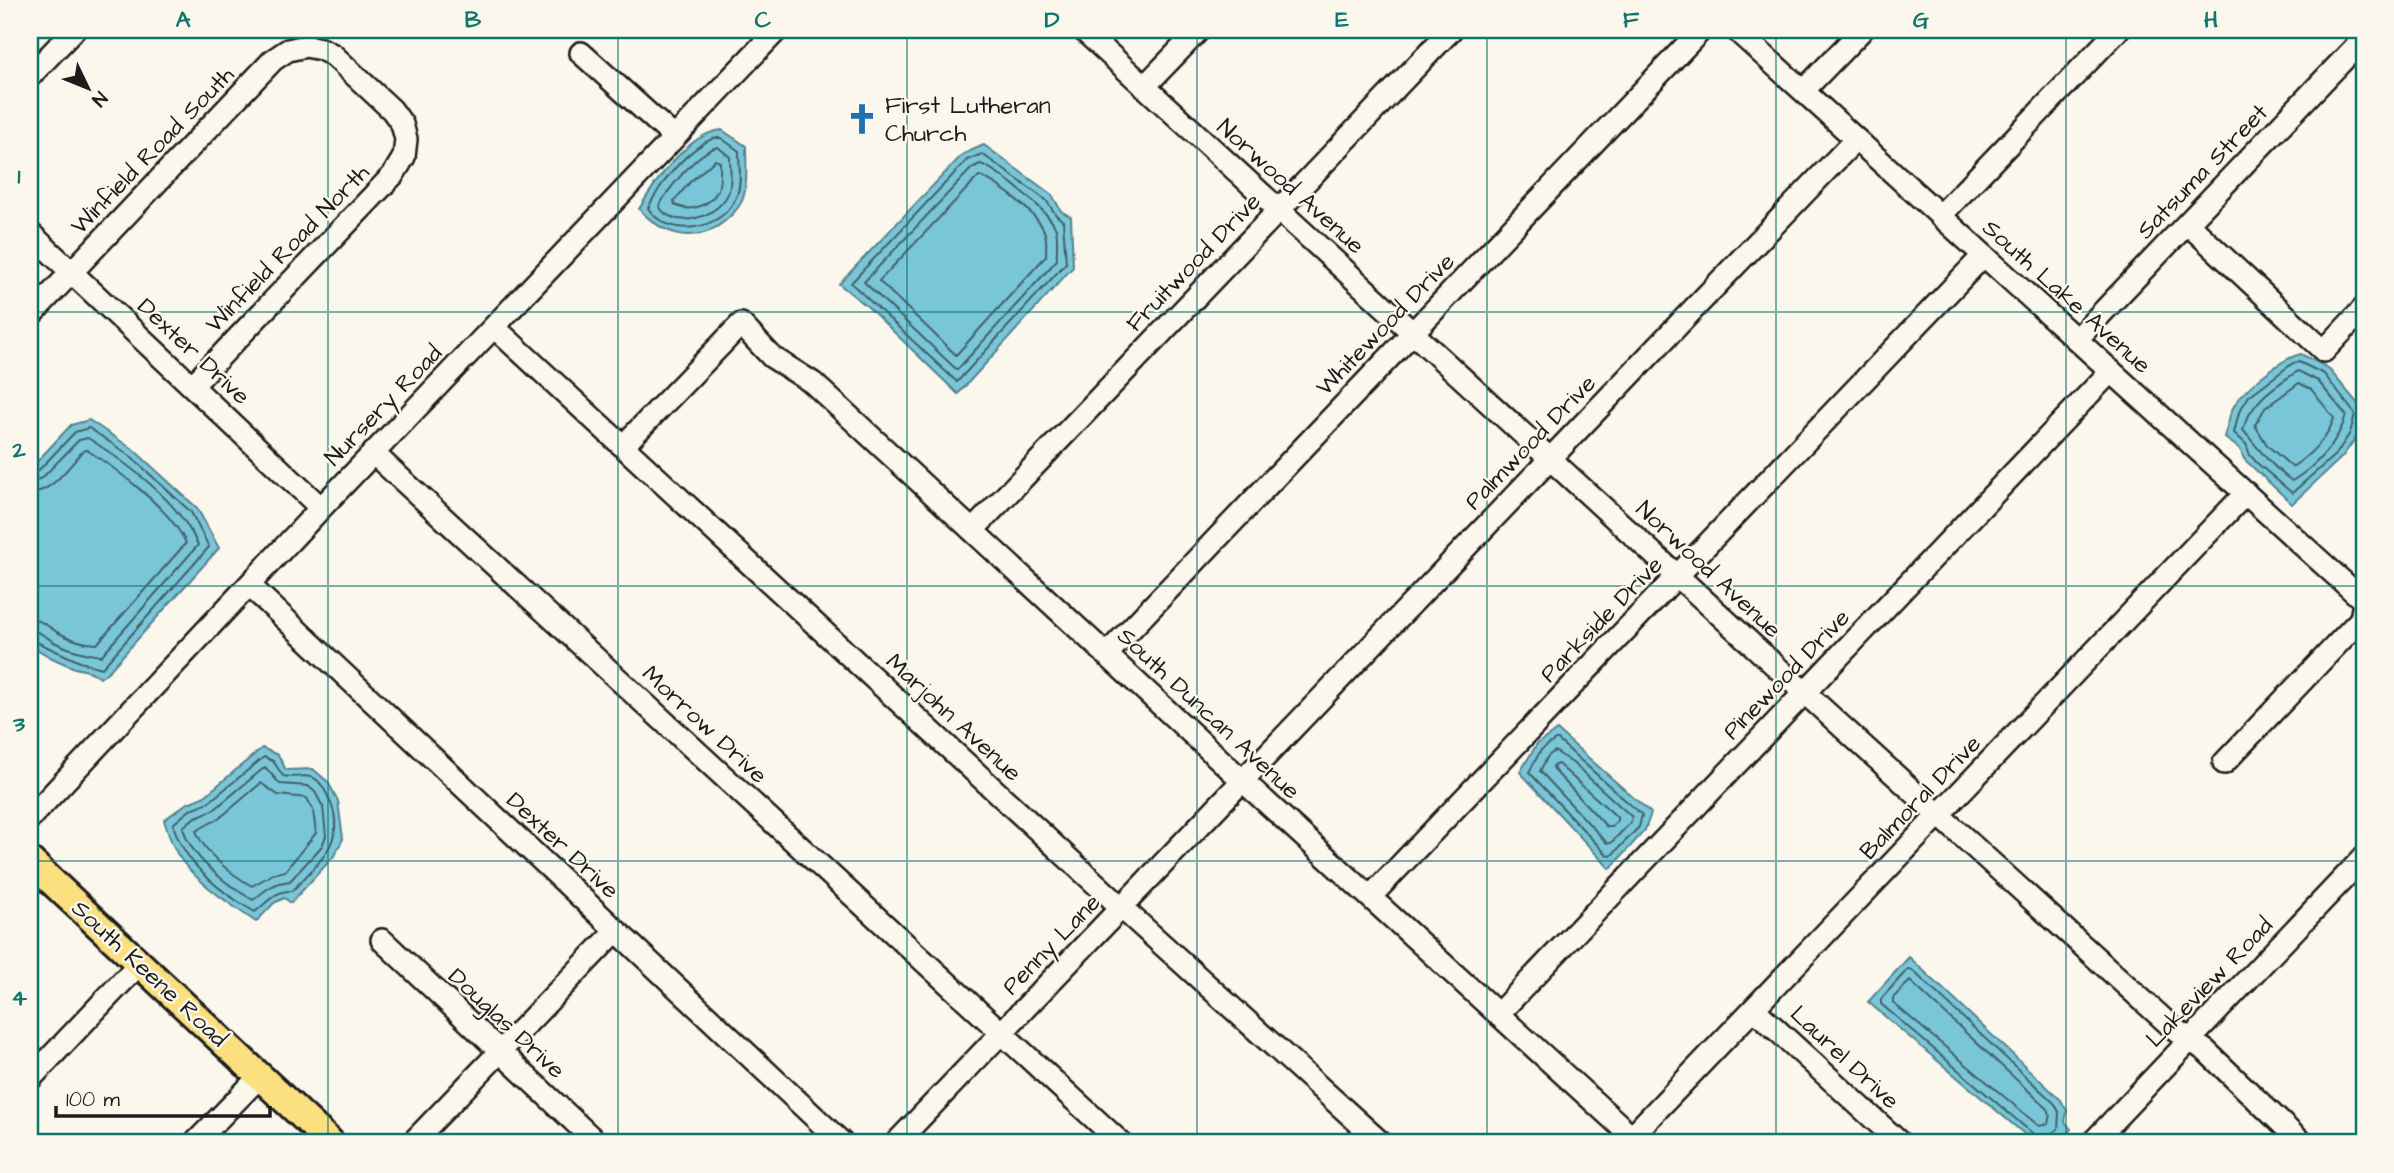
<svg xmlns="http://www.w3.org/2000/svg" width="2394" height="1173" viewBox="0 0 2394 1173" font-family="'Architects Daughter',sans-serif">
	<style>
		.water { fill: #7ac6d9; stroke: #54828d; stroke-width: 2 }
		.lines { fill: none; stroke-linecap: round; stroke-linejoin: round }
		.shore { stroke: #426068; stroke-width: 2 }
		.minor-casing { stroke: #1c1c1c; stroke-width: 26 }
		.major-casing { stroke: #1c1c1c; stroke-width: 32 }
		.minor { stroke: #fbf7ec; stroke-width: 21 }
		.major { stroke: #fce080; stroke-width: 26 }
		.grid { fill: none; stroke: #0f766e; stroke-width: 2; stroke-opacity: 0.55 }
		.labels { text-anchor: middle; stroke-width: 5; stroke-linejoin: round; paint-order: stroke }
		.poi-label { font-size: 24px; fill: #1c1c1c; stroke: #fbf7ec; text-anchor: start }
		.street-label { font-size: 24px; fill: #1c1c1c; stroke: #fbf7ec }
		.neatline { fill: none; stroke: #0f766e; stroke-width: 2.5 }
		.grid-label { font-size: 23px; text-anchor: middle; font-weight: bold; fill: #0f766e }
	</style>
	<rect width="100%" height="100%" fill="#fbf7ec"/>
	<filter id="ink" filterUnits="userSpaceOnUse"><feTurbulence type="fractalNoise" baseFrequency=".0143" numOctaves="2"/><feDisplacementMap in="SourceGraphic" scale="14" xChannelSelector="R" yChannelSelector="G"/><feConvolveMatrix kernelMatrix="1 2 1 2 8 2 1 2 1" color-interpolation-filters="sRGB"/></filter>
	<g filter="url(#ink)">
		<path class="water" d="M 722,130 L 746,146 C 746,162 748,180 744,195 C 742,205 732,215 725,221 C 695,246 663,235 639,209 C 655,182 688,133 722,130 Z
			M 984,145 L 1052,195 L 1061,211 L 1071,217 L 1073,267 L 958,394 L 868,307 L 839,284 L 963,154 Z
			M 2301,354 L 2328,368 L 2363,410 L 2357,436 L 2342,457 L 2292,504 L 2244,459 L 2240,449 L 2225,438 C 2227,429 2228,419 2232,410 C 2240,391 2280,359 2301,354 Z
			M 89,420 L 134,450 L 197,508 L 219,548 L 110,670 L 100,678 C 92,670 85,671 75,668 C 58,661 44,655 30,644 L 30,469 L 71,425 Z
			M 1557,730 L 1651,813 L 1645,830 L 1610,869 L 1520,772 L 1537,744 Z
			M 262,748 L 278,755 L 286,770 L 313,769 L 328,782 L 338,801 L 343,839 L 334,856 L 291,903 L 284,898 L 274,903 L 256,922 C 233,906 198,883 182,861 C 173,849 168,834 164,820 L 186,804 L 205,796 Z
			M 1909,957 L 2061,1100 L 2067,1111 L 2065,1122 L 2071,1129 L 2064,1138 C 2053,1137 2046,1143 2035,1143 L 1868,1002 Z"/>
		<g class="lines">
			<path class="shore" d="M 714,138 L 721,138 L 739,151 C 739,165 742,182 737,195 C 724,231 668,240 648,208 C 661,182 687,149 714,138 Z
				M 718,147 L 730,157 C 730,167 732,181 729,191 C 721,217 673,232 659,206 C 669,188 698,151 718,147 Z
				M 982,154 L 1046,200 L 1056,215 L 1063,221 L 1066,263 L 957,382 L 851,283 L 967,160 Z
				M 715,160 L 720,162 C 720,170 721,182 718,190 C 710,206 690,213 675,205 L 674,201 L 690,182 Z
				M 980,164 C 996,168 1049,212 1055,227 C 1059,235 1056,251 1057,260 L 957,370 L 864,282 L 972,168 Z
				M 979,176 C 996,181 1041,216 1045,234 C 1047,241 1046,249 1046,256 L 956,355 L 879,281 Z
				M 2299,362 L 2324,374 L 2355,414 L 2350,433 L 2337,453 L 2292,493 L 2257,463 L 2250,455 L 2246,444 L 2234,433 L 2239,412 L 2249,396 L 2293,363 Z
				M 2298,371 L 2318,381 L 2346,415 C 2339,442 2315,467 2292,481 C 2272,467 2258,448 2243,430 C 2250,402 2275,386 2298,371 Z
				M 2299,383 L 2311,389 L 2334,418 C 2329,437 2308,457 2292,467 L 2267,445 L 2255,425 L 2265,408 Z
				M 30,473 L 38,471 L 75,432 L 89,428 L 130,456 L 191,512 L 209,547 L 102,668 L 80,662 L 30,639
				M 30,482 L 42,478 L 79,440 L 88,438 C 128,464 179,501 198,545 L 101,656 C 85,654 71,650 56,643 C 46,638 41,631 30,630
				M 30,493 C 53,492 69,466 83,451 L 87,450 C 118,470 171,510 186,543 L 97,644 C 84,644 68,638 57,632 C 47,626 42,620 30,619
				M 1555,740 L 1558,740 L 1642,815 L 1639,827 L 1611,856 L 1607,855 L 1529,772 L 1541,750 Z
				M 1555,751 L 1574,764 L 1632,817 L 1631,822 L 1611,843 L 1607,843 L 1540,771 L 1548,756 Z
				M 264,757 L 273,761 L 283,776 C 291,778 305,775 311,777 C 319,779 325,790 328,797 C 350,839 318,863 292,891 C 275,890 268,902 255,912 C 221,893 183,863 173,824 L 190,810 L 209,802 Z
				M 1558,764 L 1617,817 L 1617,821 L 1612,827 L 1607,827 L 1554,770 L 1553,766 Z
				M 265,767 L 280,784 L 308,786 L 315,792 L 323,807 L 326,836 L 322,846 L 290,881 L 279,883 L 267,889 L 253,900 C 227,885 190,858 183,827 L 194,818 L 215,809 Z
				M 261,783 L 278,795 L 307,798 L 313,810 L 316,833 L 285,871 L 273,874 L 252,886 C 231,874 205,854 196,831 L 221,817 Z
				M 1908,969 L 1912,970 L 2055,1104 L 2059,1112 L 2058,1129 L 2043,1139 L 2039,1139 L 1881,1004 L 1881,999 Z
				M 1910,981 L 2048,1109 L 2050,1114 L 2048,1124 L 2039,1126 L 1893,1003 L 1893,998 Z"/>
			<defs>
				<path id="minor" d="M 1083,30 L 1805,693 L 2173,1028 L 2206,1051 L 2302,1143
					M 1736,30 L 2364,601
					M 581,53 L 674,137
					M 30,76 L 74,30
					M 1144,87 L 1199,30
					M 1803,91 L 1862,30
					M 1940,216 L 2118,30
					M 2188,224 L 2324,351 L 2364,308
					M 30,233 L 321,508
					M 30,316 L 273,60 L 288,50 L 306,46 L 321,49 L 333,55 L 392,110 L 402,124 L 406,139 L 404,157 L 393,175 L 192,386
					M 494,327 L 1122,908 L 1381,1143
					M 2077,339 L 2364,38
					M 623,446 L 741,324 L 772,357 L 813,383 L 1243,781 L 1639,1143
					M 373,453 L 1121,1143
					M 973,530 L 1451,30
					M 249,585 L 842,1143
					M 1106,655 L 1701,30
					M 2224,763 L 2361,619 L 2364,603
					M 30,818 L 321,508 L 777,30
					M 1371,896 L 1983,256
					M 382,940 L 597,1143
					M 1754,1009 L 1900,1143
					M 1499,1013 L 2111,371
					M 30,1079 L 140,963
					M 1632,1136 L 2246,493
					M 195,1143 L 260,1076
					M 412,1143 L 616,931
					M 896,1143 L 1856,139
					M 2092,1143 L 2364,857"/>
				<path id="major" d="M 30,861 L 331,1143"/>
			</defs>
			<use href="#minor" class="minor-casing"/>
			<use href="#major" class="major-casing"/>
			<use href="#minor" class="minor"/>
			<use href="#major" class="major"/>
		</g>
	</g>
	<path class="grid" d="M 328,30 L 328,1143M 618,30 L 618,1143M 907,30 L 907,1143M 1197,30 L 1197,1143M 1487,30 L 1487,1143M 1776,30 L 1776,1143M 2066,30 L 2066,1143M 30,312 L 2364,312M 30,586 L 2364,586M 30,861 L 2364,861"/>
	<defs>
		<symbol id="church-bare" viewBox="-9 -9 18 18"><path d="M-1.2-6h2.4v3.5h3.3v2.4h-3.3V6h-2.4V-.1h-3.3v-2.4h3.3Z" fill="#1f6fb2" stroke="#fbf7ec" stroke-width="2.5" paint-order="stroke"/></symbol>
	</defs>
	<g fill-rule="evenodd">
		<use href="#church-bare" x="840" y="97" width="44" height="44"/>
	</g>
	<g class="labels">
		<g class="poi-label">
			<text x="885" y="113">First Lutheran<tspan x="885" dy="28">Church</tspan></text>
		</g>
		<g class="street-label">
			<text transform="translate(152 150) rotate(-46)" y="8">Winfield Road South</text>
			<text transform="translate(2202 171) rotate(-46)" y="8">Satsuma Street</text>
			<text transform="translate(1291 186) rotate(42)" y="8">Norwood Avenue</text>
			<text transform="translate(287 248) rotate(-46)" y="8">Winfield Road North</text>
			<text transform="translate(1193 262) rotate(-46)" y="8">Fruitwood Drive</text>
			<text transform="translate(2067 296) rotate(42)" y="8">South Lake Avenue</text>
			<text transform="translate(1385 324) rotate(-46)" y="8">Whitewood Drive</text>
			<text transform="translate(194 351) rotate(43)" y="8">Dexter Drive</text>
			<text transform="translate(383 405) rotate(-46)" y="8">Nursery Road</text>
			<text transform="translate(1530 442) rotate(-46)" y="8">Palmwood Drive</text>
			<text transform="translate(1709 569) rotate(43)" y="8">Norwood Avenue</text>
			<text transform="translate(1601 619) rotate(-46)" y="8">Parkside Drive</text>
			<text transform="translate(1786 674) rotate(-46)" y="8">Pinewood Drive</text>
			<text transform="translate(1209 713) rotate(43)" y="8">South Duncan Avenue</text>
			<text transform="translate(954 717) rotate(43)" y="8">Marjohn Avenue</text>
			<text transform="translate(705 724) rotate(43)" y="8">Morrow Drive</text>
			<text transform="translate(1920 797) rotate(-46)" y="8">Balmoral Drive</text>
			<text transform="translate(563 845) rotate(43)" y="8">Dexter Drive</text>
			<text transform="translate(1051 944) rotate(-46)" y="8">Penny Lane</text>
			<text transform="translate(150 973) rotate(43)" y="8">South Keene Road</text>
			<text transform="translate(2209 982) rotate(-46)" y="8">Lakeview Road</text>
			<text transform="translate(507 1023) rotate(43)" y="8">Douglas Drive</text>
			<text transform="translate(1845 1057) rotate(43)" y="8">Laurel Drive</text>
		</g>
	</g>
	<rect width="2394" height="1173" fill="none" stroke="#fbf7ec" stroke-width="77"/>
	<g transform="translate(88 88) rotate(133)" stroke="#fbf7ec" stroke-width="5" paint-order="stroke">
	<path d="M0-5L12 26L0 18L-12 26Z" fill="#1c1c1c"/>
	<text y="-10" font-size="19" font-weight="bold" text-anchor="middle" fill="#1c1c1c">N</text>
	</g>
	<path d="M56 1106v10h214v-10" fill="none" stroke="#1c1c1c" stroke-width="3.5"/>
	<text x="66" y="1106" font-size="21" fill="#1c1c1c" stroke="#fbf7ec" stroke-width="5" paint-order="stroke">100 m</text>
	<rect x="38" y="38" width="2318" height="1096" class="neatline"/>
	<g class="grid-label">
		<text x="183" y="27">A</text>
		<text x="473" y="27">B</text>
		<text x="763" y="27">C</text>
		<text x="1052" y="27">D</text>
		<text x="1342" y="27">E</text>
		<text x="1631" y="27">F</text>
		<text x="1921" y="27">G</text>
		<text x="2211" y="27">H</text>
		<text x="19" y="183">1</text>
		<text x="19" y="457">2</text>
		<text x="19" y="731">3</text>
		<text x="19" y="1005">4</text>
	</g>
</svg>
